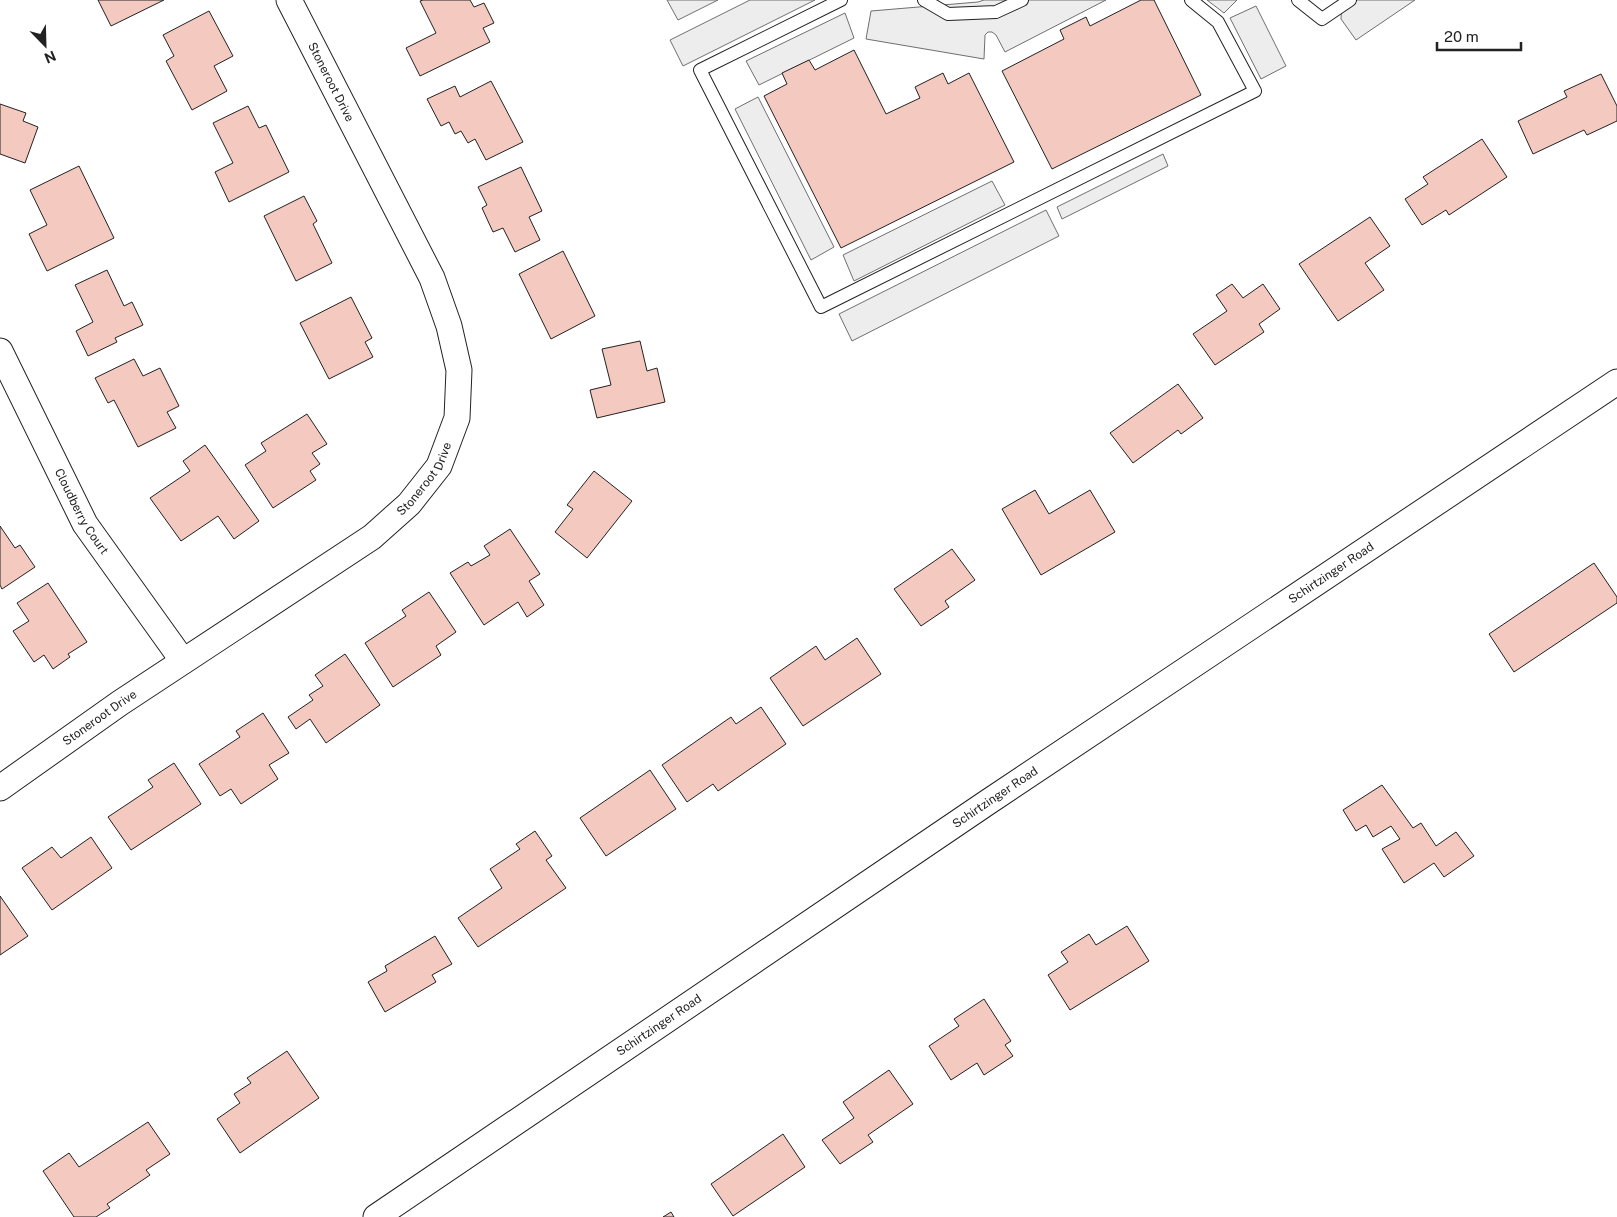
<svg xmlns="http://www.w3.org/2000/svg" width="1617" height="1217" viewBox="0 0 1617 1217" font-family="'Public Sans',sans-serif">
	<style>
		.parking { fill: #ededed; stroke: #6f6f6f }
		.building { fill: #f3c9c0; stroke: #222 }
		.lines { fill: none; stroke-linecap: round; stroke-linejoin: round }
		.service-casing { stroke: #222; stroke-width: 14 }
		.minor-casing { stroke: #222; stroke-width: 27 }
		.service { stroke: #fff; stroke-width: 12 }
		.minor { stroke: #fff; stroke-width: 25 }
		.labels { text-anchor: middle; stroke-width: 4; stroke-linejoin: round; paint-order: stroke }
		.street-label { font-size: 12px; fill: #222; stroke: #fff }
	</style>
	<rect width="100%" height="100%" fill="#fff"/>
	<path class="parking" d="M 667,0 L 718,0 L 678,20 Z
		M 750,0 L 815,0 L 683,66 L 670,40 Z
		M 984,0 L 1106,0 L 1005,52 L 996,35 L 992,32 L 988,32 L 985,35 L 984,59 L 866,39 L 871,11 L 978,2 Z
		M 1207,0 L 1237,0 L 1224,13 Z
		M 1342,0 L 1415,0 L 1356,40 L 1341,19 Z
		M 1256,6 L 1286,66 L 1261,79 L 1230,18 Z
		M 845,13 L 854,38 L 759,85 L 746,61 Z
		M 758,97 L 834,247 L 811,260 L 735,109 Z
		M 1163,154 L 1168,166 L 1062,219 L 1057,207 Z
		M 992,181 L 1005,205 L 854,281 L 843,255 Z
		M 1046,210 L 1059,236 L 852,341 L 839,314 Z"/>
	<path class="building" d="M 98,0 L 164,0 L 111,26 Z
		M 423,0 L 470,0 L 474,7 L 484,3 L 494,23 L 483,28 L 490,42 L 420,76 L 406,48 L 436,33 L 420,1 Z
		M 1141,0 L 1154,0 L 1201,95 L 1052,169 L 1002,71 L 1064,39 L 1060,30 L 1086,17 L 1090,26 Z
		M 209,11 L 233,56 L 214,66 L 227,91 L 192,110 L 166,61 L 174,56 L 163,35 Z
		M 854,50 L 886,114 L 920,98 L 915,87 L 943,73 L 948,84 L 969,73 L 1014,162 L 841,248 L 764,96 L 787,84 L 782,73 L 809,60 L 815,70 Z
		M 1601,74 L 1617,106 L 1617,121 L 1587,135 L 1584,130 L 1533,154 L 1518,121 L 1567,97 L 1564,91 Z
		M 491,81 L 523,142 L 486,160 L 475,139 L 468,143 L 461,131 L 455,134 L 449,122 L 441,126 L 427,99 L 455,86 L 460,97 Z
		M 0,104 L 26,113 L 23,121 L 38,127 L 25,163 L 0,154 Z
		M 248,106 L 259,128 L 266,125 L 289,172 L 229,202 L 215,172 L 233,163 L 213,123 Z
		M 1482,139 L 1507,177 L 1449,215 L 1446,210 L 1422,225 L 1405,199 L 1428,184 L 1423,177 Z
		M 79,166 L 114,238 L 47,271 L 29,234 L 47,225 L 30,190 Z
		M 521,167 L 542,211 L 529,217 L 540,240 L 515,252 L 503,228 L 493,232 L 482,208 L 487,205 L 478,187 Z
		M 304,196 L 317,221 L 313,224 L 332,263 L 296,281 L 264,216 Z
		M 1370,217 L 1390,246 L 1365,263 L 1384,290 L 1338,321 L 1299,264 Z
		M 563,251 L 595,316 L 551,339 L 519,274 Z
		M 107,270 L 124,306 L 132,302 L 143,325 L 115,338 L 117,342 L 88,356 L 76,331 L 93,322 L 75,285 Z
		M 1232,284 L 1243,298 L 1263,284 L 1280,309 L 1259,324 L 1264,332 L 1215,365 L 1193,334 L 1227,311 L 1216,295 Z
		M 351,297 L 372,338 L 365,342 L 373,357 L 329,379 L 300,323 Z
		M 640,341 L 647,371 L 657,368 L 665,402 L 597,418 L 590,390 L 611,385 L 602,349 Z
		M 134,359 L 143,376 L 160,368 L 179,406 L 167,412 L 176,428 L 138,447 L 114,400 L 108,403 L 95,378 Z
		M 1178,384 L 1203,418 L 1181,434 L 1178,430 L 1133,463 L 1110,433 Z
		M 307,414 L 327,444 L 312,453 L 320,464 L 310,471 L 316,480 L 273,508 L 245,465 L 266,451 L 261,443 Z
		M 205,445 L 259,521 L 234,539 L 218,516 L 181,541 L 150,498 L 190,471 L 183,461 Z
		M 594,471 L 632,501 L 587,558 L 555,532 L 573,509 L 567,505 Z
		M 1035,490 L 1049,514 L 1090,490 L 1115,532 L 1041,575 L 1002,509 Z
		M 0,526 L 15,548 L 20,545 L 35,567 L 2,589 L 0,585 Z
		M 510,529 L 540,574 L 529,581 L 544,605 L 527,617 L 518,602 L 484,625 L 450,573 L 468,562 L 471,566 L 490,555 L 484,546 Z
		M 952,549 L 975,580 L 945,601 L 949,607 L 921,626 L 894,589 Z
		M 1594,563 L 1617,597 L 1617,603 L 1514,672 L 1489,634 Z
		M 48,583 L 87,642 L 68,654 L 70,657 L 53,669 L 44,655 L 34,662 L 13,631 L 29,621 L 17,603 Z
		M 429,592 L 456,632 L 436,646 L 441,655 L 393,687 L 365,643 L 406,616 L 402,610 Z
		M 857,638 L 881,674 L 803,726 L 770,678 L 816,646 L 825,660 Z
		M 345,654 L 380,705 L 326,743 L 310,719 L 296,729 L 288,717 L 313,700 L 309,695 L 323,686 L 315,675 Z
		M 761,707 L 786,744 L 718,791 L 713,784 L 687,802 L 662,765 L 731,717 L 736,724 Z
		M 263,713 L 289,753 L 269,765 L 278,779 L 241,804 L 231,789 L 220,796 L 199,764 L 240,737 L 236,731 Z
		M 174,763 L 201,804 L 131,850 L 108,817 L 153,787 L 148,780 Z
		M 650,770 L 676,809 L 606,856 L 580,818 Z
		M 1382,785 L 1413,828 L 1421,823 L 1436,846 L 1456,832 L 1474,856 L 1444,877 L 1434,863 L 1404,883 L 1382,849 L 1400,839 L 1391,826 L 1373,837 L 1366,825 L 1356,831 L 1343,810 Z
		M 535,831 L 552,856 L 546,860 L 566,888 L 478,947 L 458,918 L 502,888 L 490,869 L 520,849 L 516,844 Z
		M 91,837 L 112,868 L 52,910 L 22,868 L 52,847 L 61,858 Z
		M 0,896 L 28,936 L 0,955 Z
		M 1127,926 L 1149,961 L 1070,1010 L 1048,975 L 1068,962 L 1061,952 L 1089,934 L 1096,945 Z
		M 435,936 L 452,964 L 432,975 L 436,982 L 385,1012 L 368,982 L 387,971 L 385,966 Z
		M 984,999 L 1011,1041 L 1005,1045 L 1013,1056 L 984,1075 L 977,1063 L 951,1080 L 929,1046 L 959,1026 L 954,1019 Z
		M 287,1051 L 319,1098 L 240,1153 L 217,1119 L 240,1103 L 234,1094 L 251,1083 L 247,1078 Z
		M 889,1070 L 913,1104 L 868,1135 L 873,1142 L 840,1164 L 822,1140 L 854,1118 L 843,1102 Z
		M 148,1122 L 170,1154 L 146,1170 L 150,1175 L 107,1204 L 110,1208 L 96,1217 L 74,1217 L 43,1171 L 69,1153 L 79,1167 Z
		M 783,1134 L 805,1167 L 733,1216 L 711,1184 Z
		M 671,1212 L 674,1217 L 663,1217 Z"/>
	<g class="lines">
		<defs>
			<path id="service" d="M 841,0 L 700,70 L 821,307 L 1255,91 L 1218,22 L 1191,0
				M 924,0 L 948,14 L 996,12 L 1022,0
				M 1298,0 L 1322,19 L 1350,0"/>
			<g id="minor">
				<path id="s1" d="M 0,351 L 85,524 L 183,661"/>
				<path id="s2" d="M 0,788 L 120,703 L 372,537 L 409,504 L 439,466 L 457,418 L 459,370 L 449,326 L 432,278 L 289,0"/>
				<path id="s3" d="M 376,1217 L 988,802 L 1617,382"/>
			</g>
		</defs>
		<use href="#service" class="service-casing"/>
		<use href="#minor" class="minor-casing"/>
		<use href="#service" class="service"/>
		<use href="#minor" class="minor"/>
	</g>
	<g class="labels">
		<g class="street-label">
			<text transform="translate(331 82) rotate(63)" y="4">Stoneroot Drive</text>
			<text dy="4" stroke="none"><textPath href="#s2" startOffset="528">Stoneroot Drive</textPath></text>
			<text dy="4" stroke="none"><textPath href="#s1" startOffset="180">Cloudberry Court</textPath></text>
			<text dy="4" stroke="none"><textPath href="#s3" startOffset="1152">Schirtzinger Road</textPath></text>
			<text dy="4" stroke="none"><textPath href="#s2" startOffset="122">Stoneroot Drive</textPath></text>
			<text dy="4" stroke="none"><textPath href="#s3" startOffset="748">Schirtzinger Road</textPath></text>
			<text dy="4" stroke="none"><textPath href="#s3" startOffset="342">Schirtzinger Road</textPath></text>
		</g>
	</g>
	<g transform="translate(45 45) rotate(157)" stroke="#ffffff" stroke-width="4" paint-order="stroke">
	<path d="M0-4L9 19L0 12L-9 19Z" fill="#222222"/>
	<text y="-8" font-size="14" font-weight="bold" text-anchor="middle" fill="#222222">N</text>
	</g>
	<path d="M1437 42v8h84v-8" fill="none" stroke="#222222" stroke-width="2.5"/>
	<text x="1444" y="42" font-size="15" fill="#222222" stroke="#ffffff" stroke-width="4" paint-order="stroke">20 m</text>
</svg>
